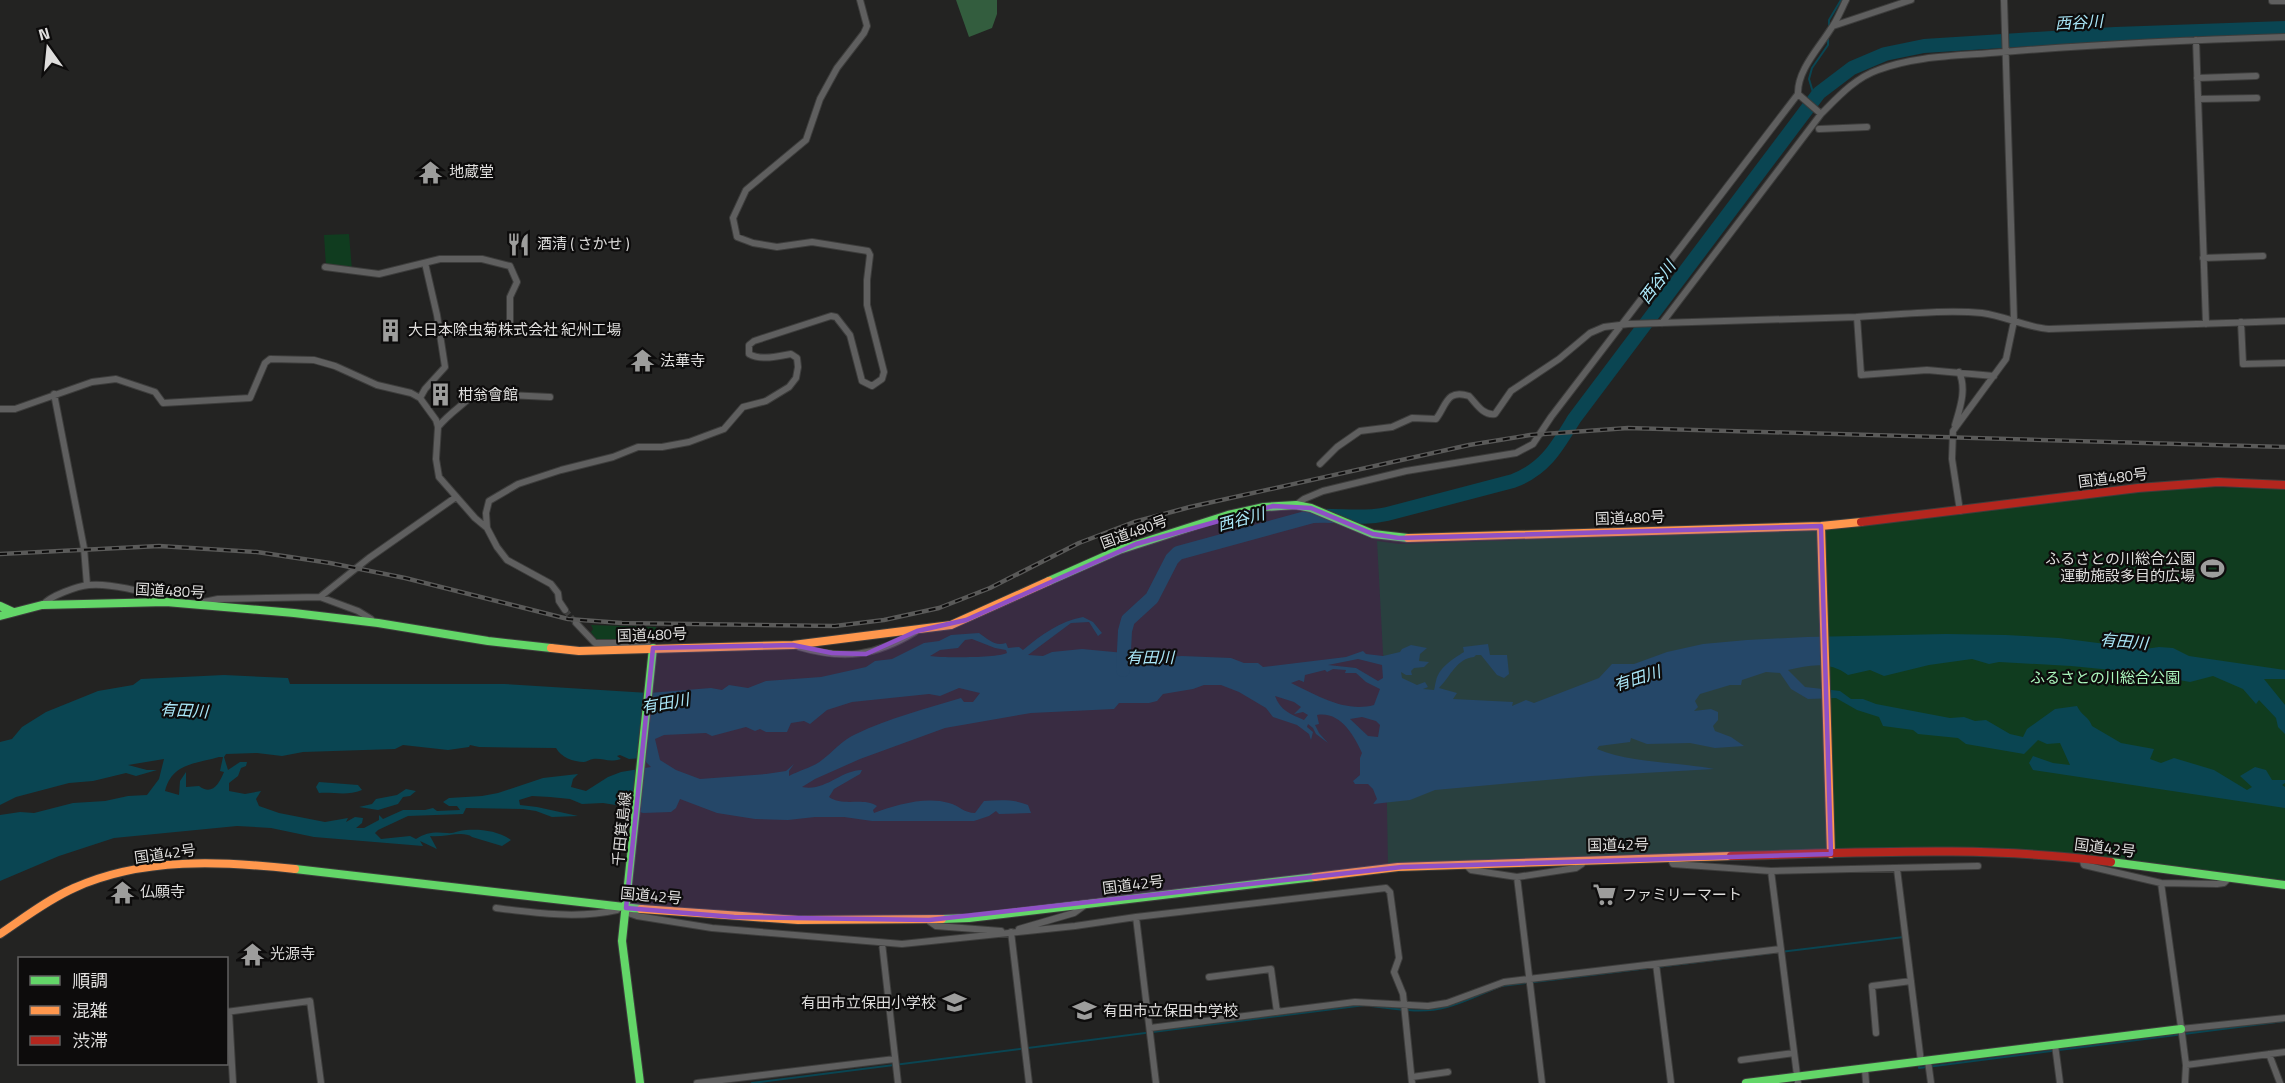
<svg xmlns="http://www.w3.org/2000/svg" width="2285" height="1083" viewBox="0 0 2285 1083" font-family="'Titillium Web','Noto Sans JP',sans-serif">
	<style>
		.green { fill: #103c1f }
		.forest { fill: #335d3e }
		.water { fill: #0a4552; fill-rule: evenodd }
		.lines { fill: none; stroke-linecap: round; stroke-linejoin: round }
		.stream { stroke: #0a4552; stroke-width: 2 }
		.river { stroke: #0a4552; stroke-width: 14 }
		.street-tunnel { stroke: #3f3f3e; stroke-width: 6; stroke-dasharray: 6 3; stroke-linecap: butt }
		.street-casing { stroke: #3d3d3c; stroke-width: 8 }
		.fast-casing { stroke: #3d3d3c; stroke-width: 10 }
		.slow-casing { stroke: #3d3d3c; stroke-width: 10 }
		.jam-casing { stroke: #3d3d3c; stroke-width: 10 }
		.street { stroke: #5f5f5f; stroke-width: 6 }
		.fast { stroke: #63d668; stroke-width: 8 }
		.slow { stroke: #ff974d; stroke-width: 8 }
		.jam { stroke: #b3261e; stroke-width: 8 }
		.rail-casing { stroke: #5a5a59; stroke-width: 4.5 }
		.rail { stroke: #0d0c0c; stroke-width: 2; stroke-dasharray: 7; stroke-linecap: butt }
		.marked { fill: #8f50c5; fill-opacity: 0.2; stroke: #8f50c5; stroke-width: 4.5; stroke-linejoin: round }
		.labels { text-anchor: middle; stroke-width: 4.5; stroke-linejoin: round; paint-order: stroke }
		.poi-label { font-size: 15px; fill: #dfdedd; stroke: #0d0c0c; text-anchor: start }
		.street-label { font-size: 15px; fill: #dfdedd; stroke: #0d0c0c }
		.park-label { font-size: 15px; fill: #acf8bd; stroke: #0d0c0c }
		.water-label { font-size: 16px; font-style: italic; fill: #aae7f8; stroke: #0d0c0c }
	</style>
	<rect width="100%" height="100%" fill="#232322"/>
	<path class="green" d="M 349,234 L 352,270 L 326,266 L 324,235 Z
		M 2193,487 L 2285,489 L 2285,883 L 2057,853 L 1388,866 L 1385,691 L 1377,541 L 1399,544 L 1840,529 L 2105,495 Z
		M 591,625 L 656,627 L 656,641 L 597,640 L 591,632 L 593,629 Z"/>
	<path class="forest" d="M 956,0 L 997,0 L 997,14 L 992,28 L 969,37 Z"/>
	<path class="water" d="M 1083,617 L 1093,622 L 1102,633 L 1098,636 L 1089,622 L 1071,623 L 1028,655 L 1043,656 L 1052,652 L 1082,649 L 1167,657 L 1182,656 L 1231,658 L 1244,663 L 1258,663 L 1263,667 L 1346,657 L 1363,651 L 1366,654 L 1383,656 L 1400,652 L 1402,649 L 1411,645 L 1427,648 L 1420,654 L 1419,661 L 1429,662 L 1424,667 L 1414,668 L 1411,671 L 1412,675 L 1406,675 L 1401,672 L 1402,678 L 1417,685 L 1425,682 L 1428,687 L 1423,689 L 1434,690 C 1435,687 1435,684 1436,681 C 1439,667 1453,659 1464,652 L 1463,647 L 1488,644 L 1490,655 L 1507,655 L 1509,674 L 1504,678 L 1497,675 L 1481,655 L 1476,655 L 1474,657 C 1457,658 1450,677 1439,688 L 1457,693 L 1453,699 L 1513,702 L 1512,706 L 1526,700 L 1534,703 L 1599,678 L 1612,664 L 1634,664 L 1667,652 L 1703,644 L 1747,640 L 1807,637 L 1946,634 L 2006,635 L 2059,638 L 2145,649 L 2159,647 L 2173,648 L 2189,656 L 2285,670 L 2285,679 L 2264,679 L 2285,705 L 2285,734 L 2278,727 L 2276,718 L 2259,700 L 2256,704 L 2243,689 L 2213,676 L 2190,682 L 2142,673 L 2071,666 L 1999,662 L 1989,664 L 1972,659 L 1929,665 L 1884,676 L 1870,670 L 1848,675 C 1829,661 1810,665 1788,670 L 1805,687 L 1840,691 L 1851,699 L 1863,699 L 1876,704 L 1950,718 L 1964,717 L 1975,721 L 1986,720 L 2010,734 L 2023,737 L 2027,729 L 2055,709 L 2077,706 C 2081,715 2089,717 2092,726 L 2121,743 L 2154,749 L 2150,759 L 2161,763 L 2174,758 L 2214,770 L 2247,790 L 2252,787 L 2240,776 L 2255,767 L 2266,770 L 2272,780 L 2285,780 L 2285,783 L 2282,785 L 2285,787 L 2285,808 L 2033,770 L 2029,763 L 2033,756 L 2053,763 L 2070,765 L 2060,743 L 2047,744 L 2038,740 L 2024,754 L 1966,744 L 1958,738 L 1918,734 L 1913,730 L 1883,726 L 1879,717 L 1857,710 L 1836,698 L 1808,699 L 1791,689 L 1780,673 L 1766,672 L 1742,680 L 1741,685 L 1730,685 L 1700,694 L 1695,701 L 1698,707 L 1694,711 L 1711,709 L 1718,712 L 1718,720 L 1713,726 L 1715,731 L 1731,737 L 1744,746 L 1715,748 L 1690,743 L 1647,744 L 1631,738 L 1630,742 L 1599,746 L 1597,749 C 1630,763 1678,762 1714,769 L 1591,776 L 1435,790 L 1410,800 L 1373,804 L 1377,799 L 1373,789 L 1368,784 L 1355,784 L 1353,781 L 1360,775 L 1360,758 L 1362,753 C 1354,735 1340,711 1317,715 L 1319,724 L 1315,725 L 1319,733 L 1328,743 L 1316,734 L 1313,728 L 1308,724 L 1307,727 L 1313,732 L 1311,740 L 1309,734 L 1297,725 L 1273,717 L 1266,708 L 1239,692 L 1221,685 L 1204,685 L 1193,689 L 1163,694 L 1157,701 L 1149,703 L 1119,703 L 1114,709 L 1031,713 L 945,728 L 860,759 L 815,779 L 802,787 C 825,792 841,770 862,770 L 860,774 L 834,789 L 829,797 C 843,807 863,797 877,806 L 873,810 L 874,813 C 895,805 926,796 949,803 C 960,806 964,813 975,813 L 984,801 C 1000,800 1014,799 1028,805 L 1031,813 L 999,814 L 996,811 L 989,816 L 974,821 L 872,821 L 844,817 L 815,817 L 788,820 L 755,819 L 717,813 L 680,799 L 676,808 L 671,812 L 643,813 L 622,806 L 603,803 L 582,804 L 570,799 L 550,797 L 532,796 L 519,800 L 520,805 L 537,807 L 578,816 L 552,817 L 536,811 L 523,809 L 466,808 L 463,814 L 408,816 L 378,830 L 375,833 L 381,839 L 410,836 L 416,839 C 427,832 435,832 447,833 C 453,834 460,830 466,830 C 482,829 498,831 511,840 L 502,846 L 472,837 C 463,830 443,838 430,836 L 437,849 L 420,841 L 423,846 L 314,837 L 271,828 L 237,826 L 114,838 L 59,856 L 0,881 L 0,815 L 20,812 L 34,813 L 73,803 L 105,801 L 128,796 L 147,795 L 159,779 L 164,759 L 128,765 L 147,770 L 157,770 L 136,776 L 126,773 L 93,781 L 69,783 L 16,797 L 0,805 L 0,742 L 12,739 L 22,727 L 46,712 L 98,691 L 133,685 L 141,679 L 224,675 L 288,678 L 290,684 L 504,684 L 649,693 L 711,688 L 722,690 L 729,685 L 748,688 L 766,681 L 821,677 L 866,667 L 875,661 L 892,659 L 924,643 L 939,641 L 951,635 L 979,633 C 988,639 995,647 1006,643 L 1008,648 L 1019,647 L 1023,650 C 1041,635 1060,621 1083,617 ZM 972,639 L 995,648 L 1006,650 L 1007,653 C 998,658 942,658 930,656 L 940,650 L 958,648 L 965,640 ZM 1358,659 L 1382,665 L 1383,678 L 1378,681 L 1356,668 L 1328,665 ZM 1333,669 L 1346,670 L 1345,673 L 1356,673 L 1366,682 L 1380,689 L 1374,705 C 1345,713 1317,695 1291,683 L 1299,680 L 1304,682 L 1305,675 L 1325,670 L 1327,672 ZM 959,688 L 980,693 L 973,702 L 964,702 L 961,698 C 925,709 889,718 856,734 C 842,740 833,752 822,760 C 812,768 800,770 789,776 L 789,771 L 794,764 L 786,771 L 766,774 L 700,779 L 676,770 L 660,760 L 655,739 L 664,735 L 706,733 L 712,736 L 746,727 L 755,731 L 760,729 L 766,732 L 787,732 L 791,723 L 804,721 L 810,724 L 827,710 L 852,702 L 929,694 L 940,696 ZM 1275,696 L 1294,702 L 1301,707 L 1294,714 L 1303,712 L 1308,715 L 1304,720 C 1290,714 1280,710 1275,696 ZM 1362,717 L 1376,721 L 1380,725 L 1378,737 L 1368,736 L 1350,719 ZM 403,745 L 448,750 L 469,747 L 470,745 L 479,747 L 556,748 C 561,757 573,762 584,762 C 587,762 590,759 593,759 C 604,758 608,763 621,759 L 617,756 L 620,755 L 629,759 L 642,758 L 651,767 L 621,772 L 608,777 L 586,791 L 571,787 L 573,779 L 578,774 L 543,778 L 498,793 L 482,796 L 449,798 L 443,802 L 449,806 L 457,806 L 460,810 L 437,811 L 433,808 L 425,810 L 403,810 L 383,819 L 379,815 L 379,820 L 364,828 L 356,828 L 362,823 L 363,818 L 355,817 L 346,822 L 348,818 L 325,822 L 279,813 L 259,806 L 256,799 L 261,791 L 245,794 L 229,791 L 229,783 L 238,776 L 241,768 L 246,766 L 247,762 L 240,762 L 228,770 L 224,757 L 226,754 L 257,753 L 282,756 L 303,752 L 395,749 ZM 219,757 L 223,757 L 220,771 L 224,772 C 219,784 212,796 199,786 L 186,787 L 186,772 L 180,781 L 179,795 L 165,791 C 172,763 195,764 219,757 Z
		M 319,782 L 358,785 L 362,790 C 347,796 335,792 319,793 L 316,787 Z
		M 406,789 L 416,791 L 410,796 L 403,797 L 398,804 L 378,810 L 359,807 L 372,804 L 376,799 L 397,795 Z"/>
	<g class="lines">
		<path class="stream" d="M 1829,30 L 1829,20 L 1841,0
			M 1815,99 L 1809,79 L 1812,68 L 1828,45 L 1828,35
			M 1371,1006 C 1396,1009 1422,1014 1447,1007 C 1466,1002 1483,993 1501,986 L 1904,937
			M 1919,1065 L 1919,1068 L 2285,1021
			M 752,1083 L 1365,1005"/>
		<path class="river" d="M 1123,670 L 1125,631 L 1128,620 L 1152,598 L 1172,559 L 1178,553 L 1313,516 C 1338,514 1362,520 1387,514 L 1513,481 C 1545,469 1557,447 1574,419 L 1819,93 L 1852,68 L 1885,54 L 1924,46 L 2115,34 L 2285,28"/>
		<path class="street-tunnel" d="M 565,610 L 576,623"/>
		<defs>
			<path id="street" d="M 2272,1 L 2285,1
				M 1833,26 L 1911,0
				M 2196,40 L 2206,324
				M 2197,78 L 2256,76
				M 1798,94 L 1821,114
				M 2198,99 L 2257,98
				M 1819,129 L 1867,127
				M 2203,258 L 2263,256
				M 325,267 L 379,274 L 440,259 L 482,259 L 510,266 L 517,282 L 510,297 L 510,328
				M 2241,322 L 2243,364 L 2285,363
				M 1662,323 L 1821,114 C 1838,97 1855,78 1878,70 C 1917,55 1962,56 2003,52 C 2097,44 2191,40 2285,37
				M 1994,376 L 1927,370 L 1861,375 L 1857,317 C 1896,315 1944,309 1982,313 C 2005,316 2025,327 2049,329 L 2285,321
				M 54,394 L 84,548 L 87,585
				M 420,398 L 425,389 L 445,367 L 437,315 L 425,263
				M 0,409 L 15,409 L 92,382 L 116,379 L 155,392 L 163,403 L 250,398 L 265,363 L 270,359 L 314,360 L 335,366 L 377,385 L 411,393 L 420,398 L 436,420 L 438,427 L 436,459 L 439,477 L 475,518 L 487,528
				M 1955,425 C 1960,408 1967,389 1959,372
				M 438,427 C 450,412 465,404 478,390 L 486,394 L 550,397
				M 1320,464 L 1337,447 L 1360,431 L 1392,427 L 1412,418 L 1436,419 C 1446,407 1446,388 1469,396 C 1476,403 1483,416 1495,414 L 1511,391 L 1559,359 L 1590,333 L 1604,327 L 1628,324 L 1857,317
				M 1296,505 L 1304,499 L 1323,491 L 1406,471 L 1516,453 L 1533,444 L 1551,417 L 1798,94 C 1797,71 1818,49 1830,30 C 1837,21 1841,10 1846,0
				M 1960,511 L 1952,459 L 1953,431 L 2006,359 L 2014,321 L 2004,0
				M 320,597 L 369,558 L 456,497
				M 204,602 L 218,599 L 320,597 L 358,611 L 371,619
				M 43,605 C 49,596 78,586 89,585 C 107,583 147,591 163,600
				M 565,610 L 559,601 L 558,593 L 551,584 L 507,560 L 497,547 L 487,528 L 486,513 L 489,501 L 518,484 L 561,470 L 613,457 L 638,447 L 662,447 L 689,442 L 724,429 L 743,407 L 766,401 L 789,387 L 796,378 L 798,367 L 797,358 L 791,354 C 778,356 761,361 749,354 L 749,345 L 754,341 L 831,316 L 836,317 L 850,335 L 862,381 L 872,386 L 882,379 L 884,372 L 867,305 L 867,280 L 870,255 L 868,251 L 812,242 L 777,247 L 753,243 L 737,237 L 733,218 L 746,190 L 806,140 L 820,99 L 837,68 L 864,33 L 867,26 L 860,0
				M 576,623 L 595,643 L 646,643 L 650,648
				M 799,647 C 844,660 876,656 915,632
				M 1670,858 L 1673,864 L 1771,871 L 1978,866
				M 2082,858 L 2084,865 L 2161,883 L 2217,884 L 2224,883 L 2229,878
				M 1466,865 L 1471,870 L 1517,877 L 1576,868 L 1582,864 L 1582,860
				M 1897,869 L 1921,1062
				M 1771,871 L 1798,1083
				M 1517,877 L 1542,1083
				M 2161,883 L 2182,1034 L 2186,1065 L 2185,1083
				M 496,908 C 535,913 578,919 617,910
				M 625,912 L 637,916 L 712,928 L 902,944 L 1075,926 L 1136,917 L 1386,888 L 1390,892 L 1399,958 L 1394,972 L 1403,994 L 1412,1083
				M 1136,917 L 1156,1083
				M 929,921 L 936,926 L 1001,931
				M 1019,929 L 1074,913 L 1085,905
				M 1011,932 L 1029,1083
				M 882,943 L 898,1083
				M 1656,964 L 1671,1083
				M 1209,977 L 1271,969 L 1277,1012
				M 226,1012 L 310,1001 L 321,1083
				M 229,1012 L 233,1083
				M 1150,1028 L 1355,1002 L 1428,1006 L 1447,1003 L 1504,982 L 1781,949
				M 2181,1029 L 2285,1018
				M 1876,1033 L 1872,986 L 1911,981
				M 2055,1045 L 2060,1083
				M 2269,1054 L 2280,1083
				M 1741,1060 L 1794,1053
				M 1928,1061 L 1931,1083
				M 2186,1065 L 2285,1052
				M 1865,1069 L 1866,1083
				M 1412,1077 L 1448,1072
				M 697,1083 L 895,1059"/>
			<path id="fast" d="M 1049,581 L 1119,550 L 1228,515 L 1264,507 L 1296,505 L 1311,508 L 1373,534 L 1408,538
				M 0,606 L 13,612
				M 0,616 L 42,605 L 166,602 L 294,613 L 378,623 L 488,641 L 551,648
				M 2111,862 L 2285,885
				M 295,869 L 641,909
				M 942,919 L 969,918 L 1315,877
				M 640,1083 L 622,941 L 653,648
				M 1746,1083 L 2181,1029"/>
			<path id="slow" d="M 1821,526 L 1831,854
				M 1408,538 L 1821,526 L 1861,522
				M 551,648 L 579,651 L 793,645 L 951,625 L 1049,581
				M 1315,877 L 1398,867 L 1731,856
				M 641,909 L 798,920 L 942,919
				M 0,934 C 24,918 47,900 74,888 C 142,857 222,861 295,869"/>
			<path id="jam" d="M 1861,522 L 2138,488 L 2218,482 L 2285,485
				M 1731,856 C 1857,853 1985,845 2111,862"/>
		</defs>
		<use href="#street" class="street-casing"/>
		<use href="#fast" class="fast-casing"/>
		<use href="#slow" class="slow-casing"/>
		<use href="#jam" class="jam-casing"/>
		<use href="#street" class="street"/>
		<use href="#fast" class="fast"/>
		<use href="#slow" class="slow"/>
		<use href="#jam" class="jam"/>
		<defs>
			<path id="rail" d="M 0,554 L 159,546 L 257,552 L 330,563 L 405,578 L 568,619 L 622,623 L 835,626 L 884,620 L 939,608 L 990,588 L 1079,543 L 1134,522 L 1190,507 L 1469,445 L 1530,435 L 1628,428 L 2285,447"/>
		</defs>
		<use href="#rail" class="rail-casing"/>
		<use href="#rail" class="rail"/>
	</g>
	<path class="marked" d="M 1273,506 L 1311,508 L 1373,534 L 1399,538 L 1821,526 L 1831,854 L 1402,867 L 929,920 L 734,917 L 626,908 L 653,648 L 793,645 L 832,653 L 866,654 L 917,631 L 966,620 L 1136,544 Z"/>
	<defs>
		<symbol id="temple-bare" viewBox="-9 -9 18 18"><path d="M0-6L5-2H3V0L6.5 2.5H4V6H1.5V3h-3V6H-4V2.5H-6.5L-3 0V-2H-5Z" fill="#9d9d9c" stroke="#0d0c0c" stroke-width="2.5" paint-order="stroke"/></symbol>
		<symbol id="restaurant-bare" viewBox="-9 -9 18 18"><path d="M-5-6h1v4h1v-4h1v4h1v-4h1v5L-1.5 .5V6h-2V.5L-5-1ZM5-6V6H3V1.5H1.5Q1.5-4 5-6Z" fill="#9d9d9c" stroke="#0d0c0c" stroke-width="2.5" paint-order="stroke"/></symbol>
		<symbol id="building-bare" viewBox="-9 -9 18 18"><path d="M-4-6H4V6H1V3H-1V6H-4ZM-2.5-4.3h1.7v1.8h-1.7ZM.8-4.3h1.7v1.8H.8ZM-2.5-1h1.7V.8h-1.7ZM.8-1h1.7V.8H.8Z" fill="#9d9d9c" stroke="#0d0c0c" stroke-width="2.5" paint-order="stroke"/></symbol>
		<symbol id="stadium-bare" viewBox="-9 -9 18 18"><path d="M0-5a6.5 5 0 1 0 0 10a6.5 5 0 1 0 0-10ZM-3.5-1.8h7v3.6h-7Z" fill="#9d9d9c" stroke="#0d0c0c" stroke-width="2.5" paint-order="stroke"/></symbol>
		<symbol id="supermarket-bare" viewBox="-9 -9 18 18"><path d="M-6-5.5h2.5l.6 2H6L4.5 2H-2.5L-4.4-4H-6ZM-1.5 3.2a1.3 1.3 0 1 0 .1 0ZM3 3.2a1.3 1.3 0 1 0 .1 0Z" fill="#9d9d9c" stroke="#0d0c0c" stroke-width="2.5" paint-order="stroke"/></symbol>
		<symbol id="school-bare" viewBox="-9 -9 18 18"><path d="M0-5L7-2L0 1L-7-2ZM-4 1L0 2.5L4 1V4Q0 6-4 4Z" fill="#9d9d9c" stroke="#0d0c0c" stroke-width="2.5" paint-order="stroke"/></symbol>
	</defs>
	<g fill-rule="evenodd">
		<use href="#temple-bare" x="414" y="156" width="33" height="33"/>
		<use href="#restaurant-bare" x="502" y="228" width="33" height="33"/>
		<use href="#building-bare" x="374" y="314" width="33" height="33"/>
		<use href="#temple-bare" x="626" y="344" width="33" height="33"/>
		<use href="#building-bare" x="424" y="378" width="33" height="33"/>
		<use href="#stadium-bare" x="2196" y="552" width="33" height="33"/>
		<use href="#temple-bare" x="106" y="876" width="33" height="33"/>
		<use href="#supermarket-bare" x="1588" y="878" width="33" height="33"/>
		<use href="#temple-bare" x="236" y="938" width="33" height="33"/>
		<use href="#school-bare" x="938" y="986" width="33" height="33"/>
		<use href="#school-bare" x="1068" y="994" width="33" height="33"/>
	</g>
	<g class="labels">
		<g class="poi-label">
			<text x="449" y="177">地蔵堂</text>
			<text x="537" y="249">酒清 ( さかせ )</text>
			<text x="408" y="335">大日本除虫菊株式会社 紀州工場</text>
			<text x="660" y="366">法華寺</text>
			<text x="458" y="400">柑翁會館</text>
			<text x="2195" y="564" text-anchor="end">ふるさとの川総合公園<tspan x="2195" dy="17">運動施設多目的広場</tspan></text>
			<text x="140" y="897">仏願寺</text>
			<text x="1622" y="900">ファミリーマート</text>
			<text x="270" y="959">光源寺</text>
			<text x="936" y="1008" text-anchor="end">有田市立保田小学校</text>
			<text x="1103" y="1016">有田市立保田中学校</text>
		</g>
		<g class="street-label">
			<text transform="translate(2113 478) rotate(-7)" y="5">国道480号</text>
			<text transform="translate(1630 518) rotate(-2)" y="5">国道480号</text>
			<text transform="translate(1134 532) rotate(-20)" y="5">国道480号</text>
			<text transform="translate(170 591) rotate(3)" y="5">国道480号</text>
			<text transform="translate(652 635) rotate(-2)" y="5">国道480号</text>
			<text transform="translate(622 829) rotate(-84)" y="5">千田箕島線</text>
			<text transform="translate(1618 845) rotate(-1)" y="5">国道42号</text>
			<text transform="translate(2105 848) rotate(7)" y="5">国道42号</text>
			<text transform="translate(165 854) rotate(-8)" y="5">国道42号</text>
			<text transform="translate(1133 885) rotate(-7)" y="5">国道42号</text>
			<text transform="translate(651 896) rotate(5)" y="5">国道42号</text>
		</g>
		<g class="park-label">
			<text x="2105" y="683">ふるさとの川総合公園</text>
		</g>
		<g class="water-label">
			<text transform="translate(2079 22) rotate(-3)" y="6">西谷川</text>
			<text transform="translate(1657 282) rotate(-53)" y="6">西谷川</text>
			<text transform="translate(1241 519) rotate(-15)" y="6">西谷川</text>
			<text transform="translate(2124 641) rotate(5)" y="6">有田川</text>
			<text x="1150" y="663">有田川</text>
			<text transform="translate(1637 678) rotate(-18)" y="6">有田川</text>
			<text transform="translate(665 703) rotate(-10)" y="6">有田川</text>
			<text transform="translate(184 710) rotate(3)" y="6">有田川</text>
		</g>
	</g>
	<rect x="18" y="957" width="210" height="108" fill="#0d0c0c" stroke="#616060" stroke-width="1.5"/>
	<rect x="30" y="976" width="30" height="9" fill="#63d668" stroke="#616060" stroke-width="1.5"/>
	<text x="72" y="987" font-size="18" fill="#dfdedd">順調</text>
	<rect x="30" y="1006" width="30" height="9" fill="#ff974d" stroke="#616060" stroke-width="1.5"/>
	<text x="72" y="1017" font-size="18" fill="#dfdedd">混雑</text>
	<rect x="30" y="1036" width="30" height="9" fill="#b3261e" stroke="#616060" stroke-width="1.5"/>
	<text x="72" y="1047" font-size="18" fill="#dfdedd">渋滞</text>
	<g transform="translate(48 48) rotate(345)" stroke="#0d0c0c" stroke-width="4.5" paint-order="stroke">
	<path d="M0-4.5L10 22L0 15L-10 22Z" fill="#dfdedd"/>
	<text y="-9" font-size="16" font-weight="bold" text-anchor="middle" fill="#dfdedd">N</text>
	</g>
</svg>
